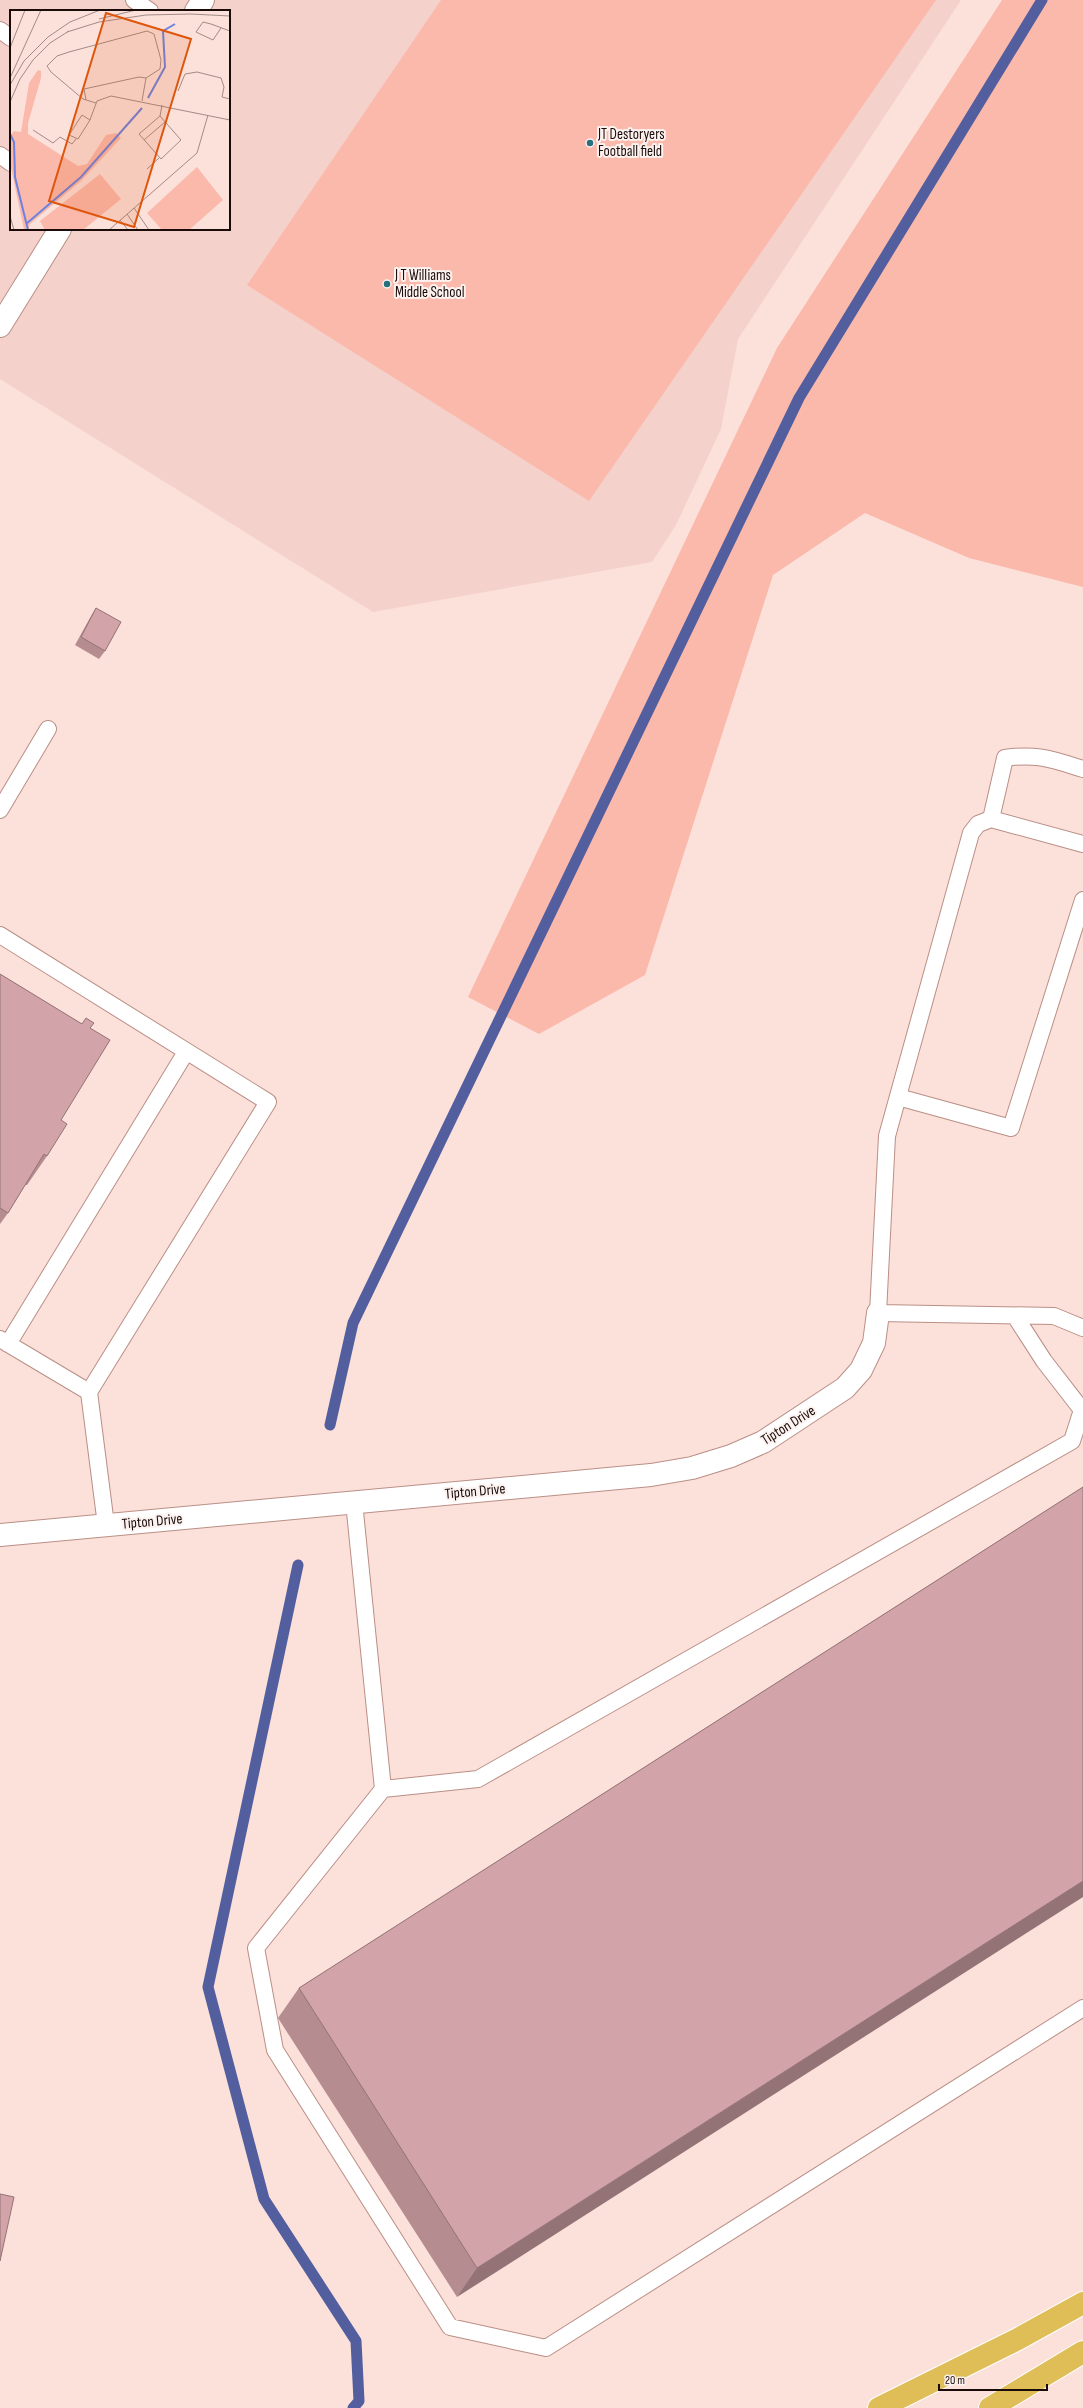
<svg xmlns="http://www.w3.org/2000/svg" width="1083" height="2408" viewBox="0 0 1083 2408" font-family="'Sofia Sans Condensed',sans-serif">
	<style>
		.built { fill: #f4d2cb; fill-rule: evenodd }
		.green { fill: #fbb9ac }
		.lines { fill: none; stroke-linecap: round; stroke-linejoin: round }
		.stream { stroke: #535e9f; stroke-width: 11 }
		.service-casing { stroke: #ba8f86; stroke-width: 18 }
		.minor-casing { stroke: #ba8f86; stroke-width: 24 }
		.motorway-casing { stroke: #fff; stroke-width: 24 }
		.service { stroke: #fff; stroke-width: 16 }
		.minor { stroke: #fff; stroke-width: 22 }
		.motorway { stroke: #dfbe58; stroke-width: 22 }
		.wall { fill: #b58d91 }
		.shaded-wall { fill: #937376 }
		.building { fill: #d2a4a9; stroke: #937376 }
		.poi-dot { fill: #29707d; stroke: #fcf2f0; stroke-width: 1.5 }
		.labels { text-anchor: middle; stroke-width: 4; stroke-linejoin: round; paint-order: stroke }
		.poi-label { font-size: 15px; fill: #1a0b08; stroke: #fcf2f0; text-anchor: start }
		.street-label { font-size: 15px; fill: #1a0b08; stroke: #fcf2f0 }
		.inset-river { fill: none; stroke: #6b82e0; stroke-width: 2 }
		.inset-road { fill: none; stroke: #a28b86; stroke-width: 1 }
		.view { fill: #de550c; fill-opacity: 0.15; stroke: #de550c; stroke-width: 2 }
		.inset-edge { fill: none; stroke: #1a0b08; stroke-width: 2 }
	</style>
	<rect width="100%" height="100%" fill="#fce0da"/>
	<path class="built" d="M 0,0 L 961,0 L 738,339 L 721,429 L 676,525 L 652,562 L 373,612 L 0,379 ZM 11,11 L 229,11 L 229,229 L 11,229 Z"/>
	<path class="green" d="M 441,0 L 936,0 L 589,501 L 247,285 Z
		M 1002,0 L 1083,0 L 1083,587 L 969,558 L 865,513 L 773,575 L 645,975 L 539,1034 L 468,997 L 777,348 Z"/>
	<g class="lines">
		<path class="stream" d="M 330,1425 L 353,1323 L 799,398 L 1042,0
			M 298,1565 L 208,1987 L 264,2199 L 356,2341 L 359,2401 L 353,2408"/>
		<defs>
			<path id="service" d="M 134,0 L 150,11
				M 0,30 L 11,38
				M 0,155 L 11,163
				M 0,810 L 48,729
				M 991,819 L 1005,758 C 1036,753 1054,760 1083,769
				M 1083,844 L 991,819 L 978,824 L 971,833 L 887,1136 L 878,1313 L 1054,1316 L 1083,1328
				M 0,935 L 268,1102 L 89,1392 L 106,1525
				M 898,1097 L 1011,1128 L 1083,900
				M 0,1339 L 89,1392
				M 8,1344 L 186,1052
				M 354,1502 L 383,1789 L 256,1948 L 275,2050 L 450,2327 L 546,2348 L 1083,2008
				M 383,1789 L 478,1779 L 1072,1441 L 1082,1410 L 1044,1361 L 1015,1316"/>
			<path id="minor" d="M 196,11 L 203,0
				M 0,326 L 60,229
				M 0,1535 L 651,1475 L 692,1468 L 731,1456 L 763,1442 L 845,1388 L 861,1370 L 874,1343 L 878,1313"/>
			<path id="motorway" d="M 879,2408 L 1018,2339 L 1083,2303
				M 990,2408 L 1083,2352"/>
		</defs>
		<use href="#service" class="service-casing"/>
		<use href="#minor" class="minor-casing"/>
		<use href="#motorway" class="motorway-casing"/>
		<use href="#service" class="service"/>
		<use href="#minor" class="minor"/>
		<use href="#motorway" class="motorway"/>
	</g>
	<path class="wall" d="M 96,608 L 105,651 L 99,659 L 75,645 L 91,616 Z
		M 0,974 L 82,1024 L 90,1028 L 61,1120 L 47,1156 L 27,1185 L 25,1185 L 8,1213 L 0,1224 Z
		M 1083,1487 L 457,2297 L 278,2018 L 299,1988 Z"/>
	<path class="shaded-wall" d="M 1083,1881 L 1083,1897 L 457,2297 L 477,2268 Z"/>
	<path class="building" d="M 96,608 L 121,622 L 105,651 L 81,637 Z
		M 0,974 L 82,1024 L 86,1018 L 94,1023 L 90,1028 L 110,1040 L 61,1120 L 67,1124 L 47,1156 L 44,1154 L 8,1213 L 0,1208 Z
		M 1083,1487 L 1083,1881 L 477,2268 L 299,1988 Z
		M 0,2194 L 14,2197 L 0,2261 Z"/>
	<g class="poi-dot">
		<circle cx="590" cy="143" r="4"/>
		<circle cx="387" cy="284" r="4"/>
	</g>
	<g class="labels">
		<g class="poi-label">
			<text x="598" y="139">JT Destoryers<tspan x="598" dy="17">Football field</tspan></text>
			<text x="395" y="280">J T Williams<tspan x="395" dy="17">Middle School</tspan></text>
		</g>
		<g class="street-label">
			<text transform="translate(788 1425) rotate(-32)" y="5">Tipton Drive</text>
			<text transform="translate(475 1491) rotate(-5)" y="5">Tipton Drive</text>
			<text transform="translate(152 1521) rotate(-5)" y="5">Tipton Drive</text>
		</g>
	</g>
	<g transform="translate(10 10)">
		<rect width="220" height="220" fill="#fce0da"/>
		<path d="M 28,60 L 31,61 L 31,68 L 18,113 L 18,124 L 68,156 L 77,154 L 96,125 L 106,123 L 111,128 L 71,171 L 20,214 L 18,220 L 14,220 L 0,153 L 0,126 L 4,121 L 11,122 L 19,73 ZM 187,157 L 213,190 L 179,220 L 152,220 L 137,203 ZM 90,164 L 111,189 L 73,220 L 35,220 L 30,211 Z" fill="#fbb9ac"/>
		<path class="inset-river" d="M 138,88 L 155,57 L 153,21 L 165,14M 0,124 L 4,132 L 5,167 L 18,220M 16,214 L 71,167 L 132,98"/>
		<path class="inset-road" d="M 89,9 L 126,0M 211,18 L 203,30 L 186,22 L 193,12 L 201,14 L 220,21M 57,22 L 89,12 L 136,5 L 181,4 L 220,6M 0,38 L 15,0M 0,68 L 31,0M 0,75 L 14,51 L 38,27 L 60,12 L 90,0M 168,81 L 175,64 L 187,62 L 211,68 L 214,77 L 212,87 L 220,89M 76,90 L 74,79 L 129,67 L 136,68M 0,92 L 10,69 L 23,50 L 40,33 L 59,21M 86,93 L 73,89 L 41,62 L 37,56 L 47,46 L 59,42 L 137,21 L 144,24 L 151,50 L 150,59 L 136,68 L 132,91M 150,106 L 171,130 L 151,149 L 129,124 L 150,106 L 152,95M 80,110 L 72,105 L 59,125 L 68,129 L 80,110 L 81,107 L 87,91 L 101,86 L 220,110M 23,120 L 43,133 L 50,127 L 62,134 L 66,129M 134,130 L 155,112M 137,159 L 149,148M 124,198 L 139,220M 117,204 L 128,220M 0,206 L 4,220M 110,210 L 118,220M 99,220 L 187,143 L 198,105"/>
		<path class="view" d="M 96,3 L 181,29 L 124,217 L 39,191 Z"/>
		<rect width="220" height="220" class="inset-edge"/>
	</g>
	<path d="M939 2384v6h108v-6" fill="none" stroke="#1a0b08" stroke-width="2"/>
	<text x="945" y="2384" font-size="12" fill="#1a0b08" stroke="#fcf2f0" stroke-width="3" paint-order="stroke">20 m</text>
</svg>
